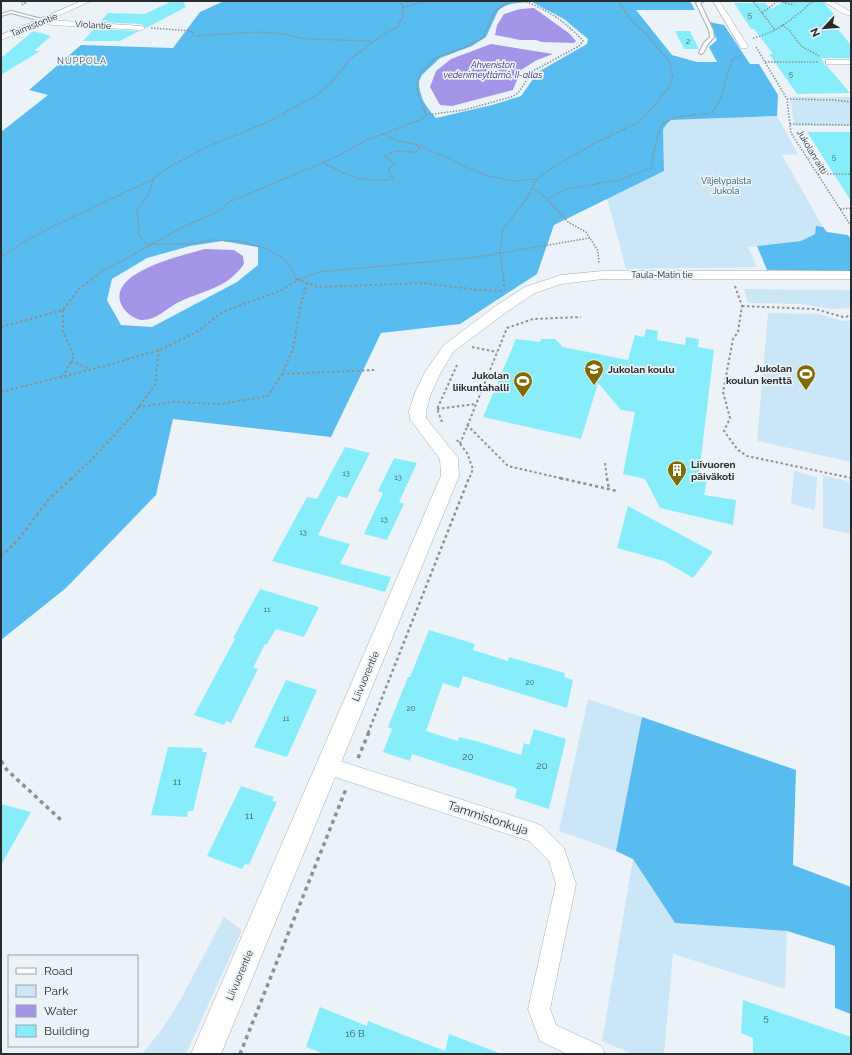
<svg xmlns="http://www.w3.org/2000/svg" width="852" height="1055" viewBox="0 0 852 1055" font-family="Raleway,sans-serif">
	<style>
		.green { fill: #cbe6f7 }
		.forest { fill: #58bcf1; fill-rule: evenodd }
		.water { fill: #a495e9 }
		.building { fill: #88edfa }
		.lines { fill: none; stroke-linecap: round; stroke-linejoin: round }
		.service-casing { stroke: #a7aeb2; stroke-width: 2 }
		.minor-casing { stroke: #a7aeb2; stroke-width: 1 }
		.tertiary-casing { stroke: #a7aeb2; stroke-width: 1 }
		.path-far3 { stroke: #8c9194; stroke-width: 1.5; stroke-dasharray: 1.5 1.5; stroke-linecap: butt }
		.path-far2 { stroke: #8c9194; stroke-width: 2; stroke-dasharray: 2.5 2.5; stroke-linecap: butt }
		.path-far1 { stroke: #8c9194; stroke-width: 2.5; stroke-dasharray: 3 3; stroke-linecap: butt }
		.path { stroke: #8c9194; stroke-width: 3.5; stroke-dasharray: 4 4; stroke-linecap: butt }
		.service { fill: #fff; fill-rule: evenodd }
		.minor { fill: #fff; fill-rule: evenodd }
		.tertiary { fill: #fff; fill-rule: evenodd }
		.labels { text-anchor: middle; stroke-width: 3.5; stroke-linejoin: round; paint-order: stroke }
		.number-label { font-size: 8px; fill: #415c60 }
		.far-street-label { font-size: 9px; fill: #292c2d; stroke: #ecf3f8 }
		.far-neighbourhood-label { font-size: 9px; letter-spacing: 1px; fill: #4e5458; stroke: #ecf3f8 }
		.far-water-label { font-size: 9px; font-style: italic; fill: #3a1979; stroke: #ecf3f8 }
		.far-park-label { font-size: 9px; fill: #244e65; stroke: #ecf3f8 }
		.poi-label { font-size: 10px; font-weight: bold; fill: #292c2d; stroke: #ecf3f8; text-anchor: end }
		.street-label { font-size: 10px; fill: #292c2d; stroke: #ecf3f8 }
		.near-number-label { font-size: 10px; fill: #415c60 }
		.near-street-label { font-size: 12px; fill: #292c2d; stroke: #ecf3f8 }
	</style>
	<rect width="100%" height="100%" fill="#ecf3f8"/>
	<path class="green" d="M 790,97 L 851,97 L 851,126 L 794,126 Z
		M 777,116 L 798,154 L 782,155 L 823,227 L 816,226 L 815,234 L 801,241 L 748,247 L 757,267 L 626,269 L 607,198 L 664,171 L 663,129 L 671,120 Z
		M 744,289 L 851,290 L 851,308 L 832,309 L 801,304 L 748,303 Z
		M 768,313 L 819,314 L 843,321 L 851,320 L 851,462 L 757,441 Z
		M 794,471 L 817,477 L 815,510 L 791,504 Z
		M 823,475 L 851,482 L 851,534 L 823,528 Z
		M 588,699 L 642,717 L 616,851 L 559,831 Z
		M 633,859 L 675,923 L 787,931 L 785,989 L 673,954 L 664,1054 L 633,1054 L 602,1041 Z
		M 224,917 L 242,930 L 186,1054 L 142,1054 L 162,1029 L 181,999 Z"/>
	<path class="forest" d="M 224,1 L 690,1 L 695,10 L 636,10 L 672,55 L 697,62 L 717,62 L 709,47 L 717,40 L 709,22 L 724,25 L 750,64 L 759,64 L 778,95 L 777,116 L 670,120 L 663,129 L 664,171 L 554,225 L 537,274 L 460,324 L 381,333 L 331,437 L 173,419 L 156,495 L 66,588 L 1,640 L 1,132 L 48,95 L 29,90 L 81,45 L 173,48 L 200,12 ZM 532,2 L 564,19 L 588,39 L 587,44 L 538,72 L 521,96 L 492,105 L 436,118 C 426,107 419,97 419,81 L 422,75 L 440,58 L 472,46 L 486,37 L 498,11 C 506,2 521,3 532,2 ZM 222,241 L 258,247 L 258,265 L 237,282 L 152,327 L 121,325 L 107,300 L 112,279 L 147,258 L 190,246 Z
		M 816,226 L 823,227 L 827,232 L 848,235 L 851,240 L 851,271 L 767,270 L 757,246 L 801,241 L 815,234 Z
		M 642,717 L 796,770 L 793,865 L 851,887 L 851,1014 L 835,1008 L 835,946 L 787,931 L 675,923 L 633,859 L 616,851 Z"/>
	<path class="water" d="M 534,8 L 570,34 L 576,41 L 574,43 L 542,42 L 536,40 L 520,40 L 495,35 L 497,25 L 504,14 L 520,9 Z
		M 491,44 L 553,54 L 537,60 L 521,70 L 513,90 L 452,106 L 440,105 L 430,87 L 436,71 L 451,59 Z
		M 205,249 L 234,250 L 243,256 L 244,264 C 239,271 234,276 227,281 C 212,291 192,295 177,303 C 166,309 155,321 141,320 C 134,319 125,312 122,306 C 104,272 185,255 205,249 Z"/>
	<path class="building" d="M 172,1 L 183,1 L 186,7 L 146,28 L 141,24 L 100,22 L 108,13 L 145,14 Z
		M 784,1 L 822,1 L 837,17 L 828,17 L 851,45 L 851,58 L 821,58 L 825,65 L 827,66 L 850,93 L 797,94 L 769,54 L 773,54 L 754,29 L 751,29 L 734,3 L 765,3 L 771,9 Z
		M 94,29 L 139,31 L 120,41 L 83,41 Z
		M 33,31 L 51,36 L 34,51 L 40,51 L 1,75 L 1,58 Z
		M 675,31 L 690,31 L 699,49 L 684,49 Z
		M 807,132 L 851,132 L 851,201 L 828,165 Z
		M 646,329 L 658,331 L 657,340 L 685,345 L 686,337 L 699,339 L 698,347 L 714,350 L 699,474 L 708,476 L 704,495 L 736,500 L 733,525 L 660,508 L 645,479 L 623,474 L 635,412 L 621,410 L 598,383 L 581,439 L 483,417 L 516,339 L 540,342 L 541,339 L 555,339 L 563,347 L 628,360 L 635,335 L 644,337 Z
		M 345,447 L 370,453 L 347,498 L 338,496 L 318,535 L 350,544 L 340,564 L 391,577 L 385,592 L 272,561 L 307,497 L 317,499 Z
		M 394,458 L 417,463 L 399,502 L 404,504 L 387,540 L 364,534 L 383,493 L 378,491 Z
		M 628,506 L 713,552 L 693,578 L 664,561 L 617,548 Z
		M 260,589 L 319,607 L 304,637 L 276,629 L 267,644 L 265,644 L 253,668 L 258,669 L 231,723 L 226,721 L 224,725 L 194,715 L 235,639 L 233,638 Z
		M 429,630 L 475,644 L 473,650 L 508,661 L 509,657 L 565,673 L 564,677 L 573,680 L 567,708 L 463,676 L 459,688 L 443,683 L 426,731 L 458,741 L 459,737 L 476,741 L 521,755 L 524,743 L 529,745 L 534,729 L 566,739 L 549,809 L 515,798 L 517,789 L 513,787 L 412,754 L 410,761 L 383,752 L 392,729 L 388,727 L 408,677 L 410,677 Z
		M 286,680 L 317,690 L 287,757 L 254,747 Z
		M 168,747 L 203,748 L 202,752 L 207,752 L 193,811 L 188,811 L 187,817 L 151,815 Z
		M 241,786 L 274,797 L 272,801 L 277,802 L 249,865 L 245,864 L 242,869 L 207,856 Z
		M 1,804 L 31,812 L 1,865 Z
		M 743,1000 L 851,1037 L 851,1054 L 753,1054 L 753,1038 L 741,1033 Z
		M 320,1007 L 367,1026 L 368,1021 L 445,1051 L 449,1034 L 499,1053 L 498,1054 L 324,1054 L 306,1047 Z"/>
	<g class="lines">
		<defs>
			<path id="service" d="M 699,1 L 704,1 L 700,3 L 713,30 L 714,37 L 708,44 L 703,53 L 701,54 L 699,53 L 704,43 L 710,37 L 709,30 L 696,3 Z
				M 11,11 L 46,20 L 47,21 L 45,22 L 11,13 L 1,16 L 1,14 Z"/>
			<path id="minor" d="M 82,1 L 91,1 L 49,20 L 141,26 L 145,28 L 141,30 L 52,25 L 43,23 L 1,40 L 1,35 Z
				M 713,1 L 719,1 L 748,46 L 747,48 L 741,48 Z
				M 823,1 L 832,1 L 851,12 L 851,16 L 842,13 Z
				M 826,60 L 851,60 L 851,64 L 826,64 Z
				M 327,757 L 535,823 L 542,826 L 564,848 L 576,884 L 550,1009 L 556,1025 L 601,1046 L 605,1054 L 567,1054 L 540,1041 L 528,1009 L 556,884 L 549,861 L 529,841 L 320,772 L 318,766 L 320,760 Z"/>
			<path id="tertiary" d="M 603,271 L 851,271 L 851,279 L 603,279 L 561,284 L 535,293 L 508,311 L 454,351 L 441,372 L 431,393 L 426,411 L 426,418 L 458,458 L 459,476 L 221,1054 L 191,1054 L 441,476 L 440,459 L 410,419 L 409,411 L 415,393 L 425,372 L 444,345 L 497,305 L 525,287 L 561,275 Z"/>
		</defs>
		<use href="#service" class="service-casing"/>
		<use href="#minor" class="minor-casing"/>
		<use href="#tertiary" class="tertiary-casing"/>
		<path class="path-far3" d="M 18,1 L 27,3
			M 730,1 L 753,1 L 775,30
			M 22,5 L 28,1
			M 403,7 L 427,1
			M 762,13 L 778,1 L 794,5
			M 782,25 L 789,30 L 801,46 L 819,56
			M 151,28 L 192,31 L 194,36 L 258,32 L 283,34 L 306,39 L 371,41
			M 753,38 C 777,33 795,17 813,1
			M 756,47 L 787,99 L 791,133 L 851,226
			M 765,62 L 819,62
			M 787,99 L 834,100 L 851,102
			M 426,115 L 464,110 L 511,97 L 518,93 L 533,71 L 579,46 L 583,41 C 567,23 547,9 524,1
			M 790,124 L 851,125
			M 383,134 L 398,141 L 419,145 L 484,175 L 513,181 L 536,179
			M 324,163 C 348,176 365,184 393,179 L 388,169 L 395,164 L 385,156 L 396,151 L 416,152 L 420,149 L 416,144
			M 818,174 L 851,174
			M 153,179 L 149,194 L 137,210 L 139,235 L 146,244 L 190,244 L 211,240 L 238,241 L 265,248 L 287,261 L 297,280
			M 533,188 L 547,199 L 568,222 L 586,232 L 598,251 L 599,264
			M 547,199 L 567,189 L 619,180 L 651,168 L 655,145 L 662,124 L 677,117 L 712,113 L 720,100 L 732,60 L 741,55
			M 840,209 L 851,208
			M 1,257 L 25,241 L 58,224 L 153,179 L 169,167 L 211,145 L 266,123 L 317,95 L 331,83 L 350,59 L 382,35 L 396,28 L 403,17 L 403,7 L 400,1
			M 91,280 L 98,274 L 181,228 L 221,210 L 229,202 L 336,157 L 365,141 L 422,119 L 426,115 L 418,95 L 417,84 L 421,72 L 436,58 L 468,46 L 483,37 L 495,11 L 510,1
			M 298,280 L 319,272 L 478,257 L 590,238
			M 504,280 L 500,253 L 503,229 L 528,197 L 537,179 L 557,165 L 595,143 L 637,123 L 649,112 L 668,89 L 673,76 L 670,63 L 647,35 L 630,19 L 619,1"/>
		<path class="path-far2" d="M 296,279 L 318,287 L 424,283 L 478,290 L 503,291
			M 503,279 L 505,290
			M 735,286 L 742,306 L 738,332 L 733,339 L 723,392 L 730,418 L 724,431 L 738,450 L 747,456 L 851,478
			M 742,306 L 815,309 L 843,317 L 851,316
			M 63,310 L 63,331 L 74,356 L 63,376
			M 1,327 L 63,310 L 78,290 L 92,279
			M 472,347 L 497,352
			M 71,361 L 90,369
			M 282,374 L 374,370
			M 1,392 L 105,366 L 159,350 L 195,333 L 223,312 L 282,290 L 300,279
			M 138,407 L 174,402 L 220,404 L 268,396 L 282,374 L 293,349 L 300,308 L 307,283
			M 437,409 L 476,404
			M 442,422 L 437,409 L 457,365
			M 467,425 L 508,466 L 564,479
			M 457,440 L 467,453 L 473,469 L 469,479
			M 460,444 L 507,328 L 533,319 L 581,317
			M 605,463 L 607,479
			M 71,479 L 92,459 L 131,417 L 155,385 L 159,350"/>
		<path class="path-far1" d="M 560,478 L 617,491
			M 607,478 L 609,489
			M 1,556 L 18,540 L 49,499 L 72,478
			M 368,733 L 469,478"/>
		<path class="path" d="M 358,758 L 369,732
			M 1,761 L 7,770 L 61,820
			M 240,1054 L 346,789"/>
		<use href="#service" class="service"/>
		<use href="#minor" class="minor"/>
		<use href="#tertiary" class="tertiary"/>
	</g>
	<defs>
		<symbol id="school-pin" viewBox="-11 -11 22 30"><path d="M0 17L-7.5 6A9.5 9.5 0 1 1 7.5 6Z" fill="#806900" stroke="#ecf3f8"/><path d="M0-5L7-2L0 1L-7-2ZM-4 1L0 2.5L4 1V4Q0 6-4 4Z" fill="#fff"/></symbol>
		<symbol id="stadium-pin" viewBox="-11 -11 22 30"><path d="M0 17L-7.5 6A9.5 9.5 0 1 1 7.5 6Z" fill="#806900" stroke="#ecf3f8"/><path d="M0-5a6.5 5 0 1 0 0 10a6.5 5 0 1 0 0-10ZM-3.5-1.8h7v3.6h-7Z" fill="#fff"/></symbol>
		<symbol id="building-pin" viewBox="-11 -11 22 30"><path d="M0 17L-7.5 6A9.5 9.5 0 1 1 7.5 6Z" fill="#806900" stroke="#ecf3f8"/><path d="M-4-6H4V6H1V3H-1V6H-4ZM-2.5-4.3h1.7v1.8h-1.7ZM.8-4.3h1.7v1.8H.8ZM-2.5-1h1.7V.8h-1.7ZM.8-1h1.7V.8H.8Z" fill="#fff"/></symbol>
	</defs>
	<g fill-rule="evenodd">
		<use href="#school-pin" x="583" y="358" width="22" height="30"/>
		<use href="#stadium-pin" x="795" y="363" width="22" height="30"/>
		<use href="#stadium-pin" x="512" y="370" width="22" height="30"/>
		<use href="#building-pin" x="666" y="459" width="22" height="30"/>
	</g>
	<g class="labels">
		<g class="number-label">
			<text x="750" y="18">5</text>
			<text x="688" y="44">2</text>
			<text x="791" y="77">5</text>
			<text x="834" y="160">5</text>
			<text x="346" y="476">13</text>
			<text x="398" y="480">13</text>
			<text x="384" y="522">13</text>
			<text x="303" y="535">13</text>
			<text x="267" y="612">11</text>
			<text x="530" y="685">20</text>
			<text x="411" y="711">20</text>
			<text x="286" y="721">11</text>
		</g>
		<g class="far-street-label">
			<text transform="translate(34 25) rotate(-22)" y="3">Taimistontie</text>
			<text transform="translate(93 25) rotate(3)" y="3">Violantie</text>
			<text transform="translate(812 152) rotate(59)" y="3">Jukolanraitti</text>
			<text x="662" y="278">Taula-Matin tie</text>
		</g>
		<g class="far-neighbourhood-label">
			<text x="82" y="64">NUPPOLA</text>
		</g>
		<g class="far-water-label">
			<text x="493" y="68">Ahveniston<tspan x="493" dy="10">vedenimeyttämö, II-allas</tspan></text>
		</g>
		<g class="far-park-label">
			<text x="726" y="184">Viljelypalsta<tspan x="726" dy="10">Jukola</tspan></text>
		</g>
		<g class="poi-label">
			<text x="792" y="372">Jukolan<tspan x="792" dy="12">koulun kenttä</tspan></text>
			<text x="608" y="373" text-anchor="start">Jukolan koulu</text>
			<text x="509" y="379">Jukolan<tspan x="509" dy="12">liikuntahalli</tspan></text>
			<text x="691" y="468" text-anchor="start">Liivuoren<tspan x="691" dy="12">päiväkoti</tspan></text>
		</g>
		<g class="street-label">
			<text transform="translate(365 676) rotate(-67)" y="4">Liivuorentie</text>
			<text transform="translate(239 975) rotate(-67)" y="4">Liivuorentie</text>
		</g>
		<g class="near-number-label">
			<text x="468" y="760">20</text>
			<text x="542" y="769">20</text>
			<text x="177" y="785">11</text>
			<text x="249" y="819">11</text>
			<text x="766" y="1021">5</text>
			<text x="355" y="1037">16 B</text>
		</g>
		<g class="near-street-label">
			<text transform="translate(488 818) rotate(18)" y="4">Tammistonkuja</text>
		</g>
	</g>
	<rect width="852" height="1055" fill="none" stroke="#292c2d" stroke-width="4"/>
	<rect x="8" y="955" width="130" height="92" fill="#ecf3f8" stroke="#9ea3a7"/>
	<rect x="16" y="968" width="20" height="6" fill="#ffffff" stroke="#9ea3a7"/>
	<text x="44" y="975" font-size="12" fill="#292c2d">Road</text>
	<rect x="16" y="985" width="20" height="12" fill="#cbe6f7" stroke="#9ea3a7"/>
	<text x="44" y="995" font-size="12" fill="#292c2d">Park</text>
	<rect x="16" y="1005" width="20" height="12" fill="#a495e9" stroke="#9ea3a7"/>
	<text x="44" y="1015" font-size="12" fill="#292c2d">Water</text>
	<rect x="16" y="1025" width="20" height="12" fill="#88edfa" stroke="#9ea3a7"/>
	<text x="44" y="1035" font-size="12" fill="#292c2d">Building</text>
	<g transform="translate(824 28) rotate(244)" stroke="#ecf3f8" stroke-width="3" paint-order="stroke">
	<path d="M0-3L7 15L0 10L-7 15Z" fill="#292c2d"/>
	<text y="-6" font-size="11" font-weight="bold" text-anchor="middle" fill="#292c2d">N</text>
	</g>
</svg>
